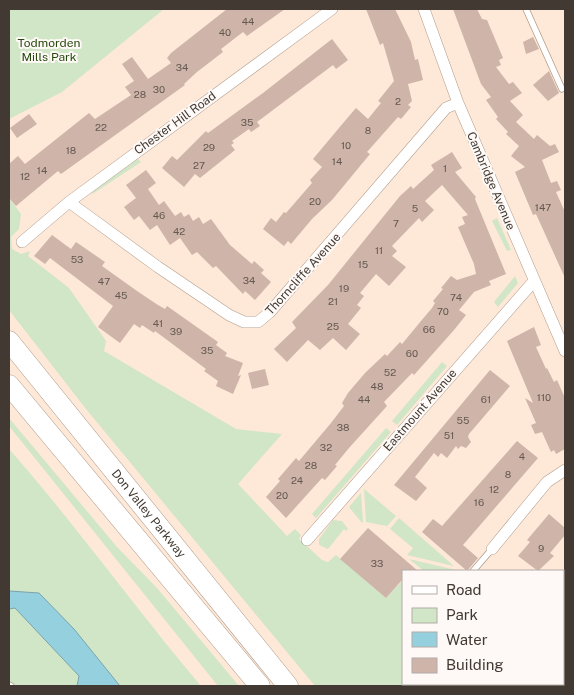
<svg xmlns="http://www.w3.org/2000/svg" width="574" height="695" viewBox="0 0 574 695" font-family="'Public Sans',sans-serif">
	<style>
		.green { fill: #d0e6c6 }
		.water { fill: #95d0df; stroke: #7ca3ab }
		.building { fill: #ceb4a9 }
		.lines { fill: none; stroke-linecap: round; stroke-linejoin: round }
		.lane-casing { stroke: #b09c8c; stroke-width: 7 }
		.street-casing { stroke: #b09c8c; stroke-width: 12 }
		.highway-casing { stroke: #b09c8c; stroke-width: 21 }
		.lane { stroke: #fff; stroke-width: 5.5 }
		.street { stroke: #fff; stroke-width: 11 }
		.highway { stroke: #fff; stroke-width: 20 }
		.labels { text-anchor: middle; stroke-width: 4; stroke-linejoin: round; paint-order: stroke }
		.number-label { font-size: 10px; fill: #645850 }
		.park-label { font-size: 12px; fill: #264910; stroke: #fef9f6 }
		.street-label { font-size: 12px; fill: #413932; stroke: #fef9f6 }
	</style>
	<rect width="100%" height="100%" fill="#fee8d7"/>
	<path class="green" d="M 9,9 L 164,9 L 62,92 L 9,119 Z
		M 138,159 L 141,162 L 91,195 L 95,190 Z
		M 9,198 L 21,214 L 19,229 L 11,237 L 12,249 L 21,254 L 30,251 L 28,256 L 69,288 L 106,341 L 104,351 L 236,429 L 282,434 L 238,484 L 287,536 L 295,529 L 301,535 L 299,539 L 322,560 L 328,562 L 336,555 L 386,598 L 401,582 L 403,584 L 403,684 L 424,684 L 427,686 L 315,686 L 86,409 L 9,310 Z
		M 497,218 L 511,250 L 507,251 L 492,221 Z
		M 515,276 L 518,283 L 498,307 L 494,302 Z
		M 442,362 L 447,366 L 397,425 L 392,421 Z
		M 9,418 L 117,547 L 157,588 L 239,686 L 218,686 L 9,426 Z
		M 386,428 L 391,432 L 316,518 L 312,514 Z
		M 9,449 C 76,525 135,608 201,686 L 9,686 Z
		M 364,489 L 396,516 L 387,526 L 366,522 Z
		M 361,493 L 363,522 L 362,523 L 349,507 Z
		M 399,518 L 454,566 L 407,555 L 413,548 L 390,529 Z
		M 333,520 L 342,521 L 348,529 L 346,531 L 344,529 L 328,549 L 319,545 L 319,539 Z
		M 409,559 L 460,571 L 424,571 Z"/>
	<path class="water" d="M 9,591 L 39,593 L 74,629 L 120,686 L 77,686 L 79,676 L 15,608 L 9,609 Z"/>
	<path class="building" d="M 227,9 L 285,9 L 247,36 L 243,32 L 221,49 L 223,52 L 197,72 L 184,84 L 185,85 L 61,174 L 58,171 L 16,206 L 9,198 L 9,164 L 18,156 L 25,164 L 89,113 L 95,119 L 131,95 L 125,87 L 134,81 L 122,64 L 132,57 L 148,79 L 171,63 L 167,58 L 171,53 Z
		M 366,9 L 395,9 L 411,42 L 415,60 L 418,59 L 423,80 L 408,84 L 412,101 L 408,105 L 411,107 L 401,119 L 398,117 L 367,152 L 370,154 L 332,200 L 312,219 L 291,244 L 288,241 L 284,246 L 263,229 L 271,218 L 276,222 L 284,212 L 286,213 L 312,183 L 310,180 L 322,167 L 313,159 L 344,122 L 356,108 L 368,119 L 381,103 L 378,101 L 394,81 L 383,43 L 380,45 Z
		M 453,9 L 477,9 L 482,19 L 487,20 L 503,58 L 499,60 L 501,65 L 496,67 L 509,84 L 513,82 L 522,93 L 510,101 L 523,115 L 516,122 L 534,139 L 537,135 L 550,146 L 555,144 L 559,152 L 542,160 L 551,183 L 557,181 L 561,190 L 556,192 L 565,212 L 565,278 L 536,214 L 533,215 L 515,172 L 525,167 L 511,156 L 519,146 L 506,134 L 508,132 L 496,119 L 498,117 L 486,100 L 491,97 L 481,84 Z
		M 533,37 L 539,49 L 526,54 L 523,42 Z
		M 332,39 L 348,60 L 336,69 L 333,65 L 257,122 L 260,126 L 251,132 L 249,129 L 232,141 L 234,143 L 231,145 L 235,150 L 200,178 L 195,174 L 184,187 L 162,168 L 172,156 L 177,160 L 206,131 L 208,133 L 263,93 Z
		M 549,71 L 559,93 L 548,101 L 533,85 Z
		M 29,114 L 37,124 L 17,138 L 10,128 Z
		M 452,152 L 462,168 L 455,172 L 476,197 L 475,199 L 506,274 L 489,281 L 491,285 L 474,292 L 459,310 L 466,315 L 454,330 L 414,375 L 412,373 L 384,402 L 387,406 L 349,448 L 335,465 L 337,466 L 325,480 L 322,478 L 286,518 L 266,497 L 280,481 L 278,479 L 296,458 L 299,461 L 331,423 L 344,406 L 342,403 L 348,393 L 365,373 L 385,354 L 387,356 L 400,342 L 402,344 L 421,321 L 432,308 L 435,303 L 433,301 L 443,289 L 441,288 L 451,276 L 457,280 L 476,274 L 474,264 L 458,227 L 465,224 L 462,217 L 468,215 L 442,185 L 425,201 L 434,210 L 422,222 L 419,218 L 392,246 L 397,251 L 392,256 L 406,267 L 389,286 L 376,274 L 360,293 L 364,296 L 357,305 L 361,308 L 348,324 L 360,334 L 346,350 L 333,338 L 320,350 L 308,340 L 287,362 L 274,349 L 296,328 L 292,322 L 328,285 L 400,196 L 411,186 L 413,189 L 434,170 L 431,165 Z
		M 146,170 L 156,183 L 148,189 L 159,205 L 164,201 L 175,216 L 181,212 L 184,217 L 189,214 L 193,221 L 199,217 L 203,224 L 211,219 L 230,245 L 252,264 L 254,261 L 264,270 L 261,273 L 271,282 L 255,300 L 245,291 L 243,294 L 216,266 L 213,268 L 197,252 L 192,255 L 180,238 L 170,245 L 157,225 L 150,230 L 139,216 L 134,220 L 124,207 L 136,198 L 126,185 Z
		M 52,235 L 71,249 L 76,242 L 105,262 L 102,266 L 137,291 L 158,305 L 165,309 L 167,306 L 218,342 L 216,345 L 227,353 L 225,356 L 243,363 L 238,376 L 241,375 L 233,394 L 216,386 L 218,381 L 204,371 L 206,369 L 155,331 L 154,333 L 142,325 L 140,328 L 134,324 L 120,343 L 98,327 L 113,306 L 50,258 L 45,264 L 34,256 Z
		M 534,327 L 541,345 L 536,347 L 546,369 L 547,368 L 554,382 L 557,380 L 565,398 L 565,449 L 556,454 L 554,450 L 551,452 L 542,432 L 535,434 L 531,425 L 536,423 L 525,398 L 533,403 L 507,341 Z
		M 265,369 L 269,385 L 252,389 L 248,373 Z
		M 490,370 L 510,386 L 469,434 L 468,437 L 471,442 L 466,448 L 461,446 L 458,449 L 456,446 L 447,458 L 441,453 L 438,457 L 434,453 L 415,477 L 427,488 L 416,501 L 394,485 Z
		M 517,441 L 538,458 L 463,545 L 478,558 L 467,571 L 422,532 L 433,519 L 442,526 Z
		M 549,514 L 565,528 L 565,535 L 550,553 L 554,556 L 538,571 L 518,556 L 530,542 L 527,540 Z
		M 368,528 L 418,571 L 403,571 L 403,579 L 386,598 L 340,559 Z"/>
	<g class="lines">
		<defs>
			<path id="lane" d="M 526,9 L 562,89
				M 473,571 L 492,549
				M 563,596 L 565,593
				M 9,685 L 11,686"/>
			<path id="street" d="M 424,9 L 458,103 L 565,351
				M 69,202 L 158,267 L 229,315 L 244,322 L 258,322 L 270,312 L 446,108 L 458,103
				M 22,242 L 69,202 L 332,9
				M 307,540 L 534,281
				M 492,549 L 547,482 L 565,470"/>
			<g id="highway">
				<path id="s1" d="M 9,341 L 288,686"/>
				<path d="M 9,385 L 260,686"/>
			</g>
		</defs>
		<use href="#lane" class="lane-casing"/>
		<use href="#street" class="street-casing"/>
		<use href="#highway" class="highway-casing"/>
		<use href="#lane" class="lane"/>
		<use href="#street" class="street"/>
		<use href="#highway" class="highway"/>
	</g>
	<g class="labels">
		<g class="number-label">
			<text x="248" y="25">44</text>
			<text x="225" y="36">40</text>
			<text x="182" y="71">34</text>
			<text x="159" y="93">30</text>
			<text x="140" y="98">28</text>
			<text x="398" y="105">2</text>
			<text x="247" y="126">35</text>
			<text x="101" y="131">22</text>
			<text x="368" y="134">8</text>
			<text x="346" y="149">10</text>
			<text x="209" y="151">29</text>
			<text x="71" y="154">18</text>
			<text x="337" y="165">14</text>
			<text x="199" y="169">27</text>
			<text x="445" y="172">1</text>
			<text x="42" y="174">14</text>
			<text x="25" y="180">12</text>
			<text x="315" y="205">20</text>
			<text x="543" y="211">147</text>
			<text x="415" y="212">5</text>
			<text x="159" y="219">46</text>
			<text x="396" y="227">7</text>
			<text x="179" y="235">42</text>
			<text x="379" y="254">11</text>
			<text x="77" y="263">53</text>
			<text x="363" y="268">15</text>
			<text x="249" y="284">34</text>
			<text x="104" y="285">47</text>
			<text x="344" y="292">19</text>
			<text x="121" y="299">45</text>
			<text x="456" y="301">74</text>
			<text x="333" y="305">21</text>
			<text x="443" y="315">70</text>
			<text x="158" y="327">41</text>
			<text x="333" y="330">25</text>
			<text x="429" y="333">66</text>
			<text x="176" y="335">39</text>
			<text x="207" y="354">35</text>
			<text x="412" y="357">60</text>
			<text x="390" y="376">52</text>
			<text x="377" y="390">48</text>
			<text x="544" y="401">110</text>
			<text x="364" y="403">44</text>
			<text x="486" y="403">61</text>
			<text x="463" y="424">55</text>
			<text x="343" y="431">38</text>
			<text x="449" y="439">51</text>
			<text x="326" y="451">32</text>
			<text x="522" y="460">4</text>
			<text x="311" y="469">28</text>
			<text x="508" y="478">8</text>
			<text x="297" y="484">24</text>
			<text x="494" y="493">12</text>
			<text x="282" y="499">20</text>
			<text x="479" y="506">16</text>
			<text x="541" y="552">9</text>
			<text x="377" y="567">33</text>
		</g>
		<g class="park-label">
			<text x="49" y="47">Todmorden<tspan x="49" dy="14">Mills Park</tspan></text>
		</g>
		<g class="street-label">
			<text transform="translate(175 123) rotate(-36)" y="4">Chester Hill Road</text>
			<text transform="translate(491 181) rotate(67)" y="4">Cambridge Avenue</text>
			<text transform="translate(303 274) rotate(-48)" y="4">Thorncliffe Avenue</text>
			<text transform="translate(420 410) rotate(-49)" y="4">Eastmount Avenue</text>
			<text dy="4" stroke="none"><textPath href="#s1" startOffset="222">Don Valley Parkway</textPath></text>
		</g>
	</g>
	<rect width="574" height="695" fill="none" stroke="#413932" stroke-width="20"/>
	<rect x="402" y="570" width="162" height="115" fill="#fef9f6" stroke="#b2aca8"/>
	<rect x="412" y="586" width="25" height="8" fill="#ffffff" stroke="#b2aca8"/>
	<text x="446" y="595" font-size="15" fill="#413932">Road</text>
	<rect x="412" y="608" width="25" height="15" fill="#d0e6c6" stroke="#b2aca8"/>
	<text x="446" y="620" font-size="15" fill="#413932">Park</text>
	<rect x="412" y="632" width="25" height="15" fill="#95d0df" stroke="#b2aca8"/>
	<text x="446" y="645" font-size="15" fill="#413932">Water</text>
	<rect x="412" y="658" width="25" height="15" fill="#ceb4a9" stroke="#b2aca8"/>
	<text x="446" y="670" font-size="15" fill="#413932">Building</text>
</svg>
